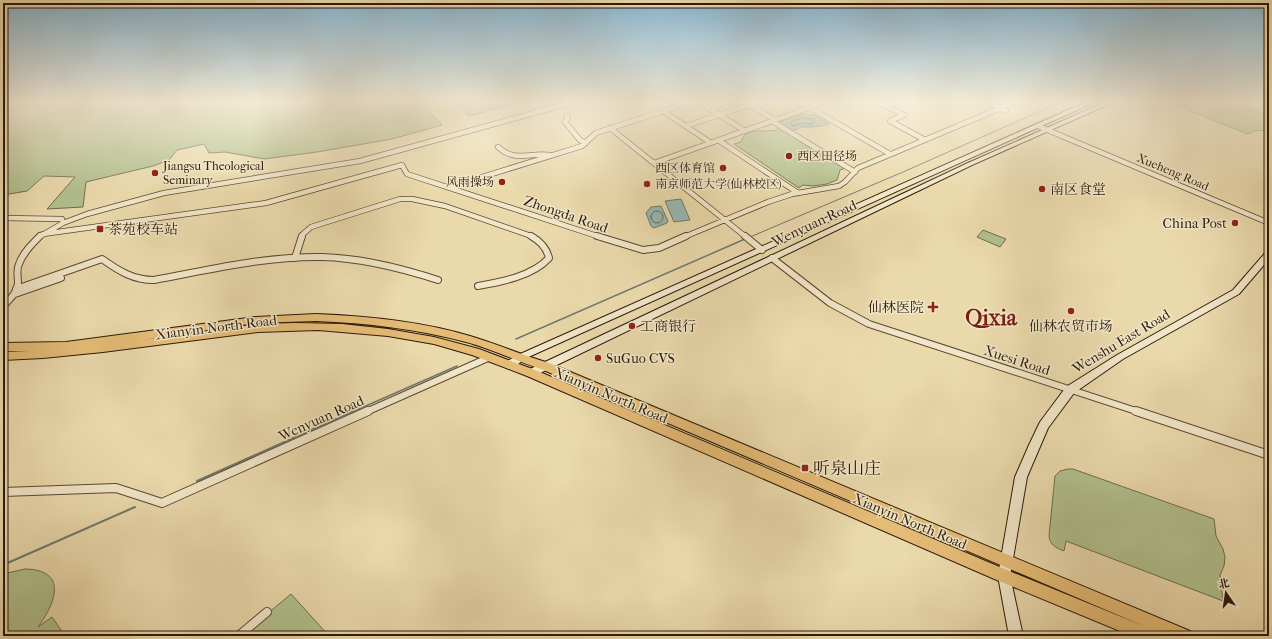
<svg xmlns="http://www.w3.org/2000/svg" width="1272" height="639" viewBox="0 0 1272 639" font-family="'IM FELL French Canon','Noto Serif SC',serif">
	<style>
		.green { fill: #b1c08d; stroke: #6e6c4a }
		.water { fill: #9ab9b2; stroke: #6e796e }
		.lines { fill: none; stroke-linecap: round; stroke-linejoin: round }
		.shore { stroke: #63695d; stroke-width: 1 }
		.stream-far2 { stroke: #6e796e; stroke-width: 1 }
		.stream-far1 { stroke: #6e796e; stroke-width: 1.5 }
		.stream { stroke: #6e796e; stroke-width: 2 }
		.street-far2-casing { stroke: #5c4931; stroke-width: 6 }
		.street-far1-casing { stroke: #5c4931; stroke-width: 8 }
		.street-casing { stroke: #5c4931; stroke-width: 10 }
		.secondary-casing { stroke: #2c1908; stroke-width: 2 }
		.primary-casing { stroke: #2c1908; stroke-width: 2 }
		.street-far2 { stroke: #f1e6c8; stroke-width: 4.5 }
		.street-far1 { stroke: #f1e6c8; stroke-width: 6 }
		.street { stroke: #f1e6c8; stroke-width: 8 }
		.secondary { fill: #f1e6c8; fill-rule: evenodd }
		.primary { fill: #e5bc76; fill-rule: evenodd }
		.poi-dot { fill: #8f2418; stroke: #f1e6c8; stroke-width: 1.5 }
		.labels { text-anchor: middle; stroke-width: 3; stroke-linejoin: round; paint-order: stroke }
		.far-poi-label { font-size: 12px; fill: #2c1908; stroke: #f1e6c8; text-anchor: start }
		.far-street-label { font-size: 12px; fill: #2c1908; stroke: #f1e6c8 }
		.poi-label { font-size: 14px; fill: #2c1908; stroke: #f1e6c8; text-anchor: start }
		.street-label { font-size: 14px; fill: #2c1908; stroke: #f1e6c8 }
		.near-poi-label { font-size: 17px; fill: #2c1908; stroke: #f1e6c8; text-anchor: start }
		.town-label { font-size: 22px; font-weight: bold; fill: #7a1f14; stroke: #f1e6c8 }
	</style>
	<rect width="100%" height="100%" fill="#ead9ab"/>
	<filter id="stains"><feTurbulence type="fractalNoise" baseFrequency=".005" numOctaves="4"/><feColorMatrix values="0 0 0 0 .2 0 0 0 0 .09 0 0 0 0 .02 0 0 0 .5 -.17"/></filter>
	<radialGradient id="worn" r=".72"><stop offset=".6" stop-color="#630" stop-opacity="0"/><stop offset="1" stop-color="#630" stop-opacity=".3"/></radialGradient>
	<path class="green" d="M 3,102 L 20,104 L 25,102 L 439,102 L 425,106 L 442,125 L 392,139 L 317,152 L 264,159 L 225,152 L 209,153 L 204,144 L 177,150 L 169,160 L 153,166 L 86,182 L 83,207 L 47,209 L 75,177 L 44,176 L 27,191 L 3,195 Z
		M 457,102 L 520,102 L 469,116 Z
		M 1167,102 L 1234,102 L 1260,112 L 1269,118 L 1269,130 L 1254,131 L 1248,134 Z
		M 781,127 L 846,168 L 840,170 L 837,180 L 827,184 L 813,186 L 803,185 L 799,188 L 734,144 L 741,142 C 746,126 765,133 776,130 C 778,129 779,128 781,127 Z
		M 983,230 L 1006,239 L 1000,247 L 977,237 Z
		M 1068,469 L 1073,469 L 1214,519 L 1216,536 L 1223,549 L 1225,557 L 1224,566 L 1220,575 L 1223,601 L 1066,541 L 1064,551 C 1056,548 1050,545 1049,536 L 1055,476 L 1060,471 Z
		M 25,569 C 69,570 55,604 38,627 L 52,617 L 65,636 L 3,636 L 3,574 Z
		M 291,594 L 329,636 L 241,636 Z"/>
	<path class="water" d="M 802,114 L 815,115 L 829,124 C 820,127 811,127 801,127 C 794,134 786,127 779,122 Z
		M 681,199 L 690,220 L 674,222 L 665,201 Z
		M 661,206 L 668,221 L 667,223 L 654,228 L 651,226 L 646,213 L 651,207 Z"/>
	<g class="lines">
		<path class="shore" d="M 802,118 L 813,119 L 814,121 L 812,124 L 801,123 L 795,126 L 791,125 L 791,122 Z
			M651 217a6 6 0 1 1 12 0a6 6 0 1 1-12 0Z"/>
		<path class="stream-far2" d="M 750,237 L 903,172 L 1061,102"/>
		<path class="stream-far1" d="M 516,339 L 745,239
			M 352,412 L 457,366"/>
		<path class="stream" d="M 197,481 L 354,411
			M 3,565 L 135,507"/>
		<defs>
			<path id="street-far2" d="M 699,102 L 745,131
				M 800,102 L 890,154
				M 878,102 L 904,115 L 890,121 L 925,140
				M 988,102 L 1006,111
				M 748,104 L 775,120
				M 709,109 L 729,102
				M 663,111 L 711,143
				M 567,116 L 568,117 L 565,122 L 580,140 L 586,143
				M 772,121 L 855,172
				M 686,126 L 758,102
				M 1038,126 L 1269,223
				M 610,128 L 746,237
				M 718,140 L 798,193
				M 498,147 C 516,163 529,152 550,155
				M 654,163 L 826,102
				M 450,187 L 582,146 L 596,133 L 691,102
				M 3,218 L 62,219 L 63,223
				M 43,234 L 266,203 L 402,165 L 407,174 L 600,237
				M 39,237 L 63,223 L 87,214 L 164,193 L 360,161 L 574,102
				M 302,237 L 303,234 L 311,227 L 400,199 L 412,199 L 445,206 L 534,237
				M 684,237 L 768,202 L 792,194 L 839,186 L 845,182 L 858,168 L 1015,102"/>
			<path id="street-far1" d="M 597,236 L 643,250 L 659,248 L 686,236
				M 745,236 L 762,250
				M 295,258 L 302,236
				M 772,258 L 830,303 L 869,324 L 1139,412
				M 478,286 C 501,282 533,276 549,258 C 547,249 540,241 531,236
				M 16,289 L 102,259 C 119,271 133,280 154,280 C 209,270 266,256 322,257 C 362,258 401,268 438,280
				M 15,294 L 61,278
				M 3,306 C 10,299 17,293 18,283 C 18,276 16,270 19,264 C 23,253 32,244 40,236
				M 366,412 L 490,357"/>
			<path id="street" d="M 1136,411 L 1269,455
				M 3,492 L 116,488 L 162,503 L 368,411
				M 242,633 L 267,612
				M 238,636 L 242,633 L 252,636"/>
			<path id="secondary" d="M 1086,102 L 1095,102 L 524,359 C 519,363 513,370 506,368 L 504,365 L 506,362 L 518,355 Z
				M 1105,102 L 1114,102 L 972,165 L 534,376 L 528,376 L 526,373 L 528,370 L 968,163 Z
				M 1269,251 L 1269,259 L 1239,294 L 1123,359 L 1074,393 L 1048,428 L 1027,477 L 1010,576 L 1023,636 L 1009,636 L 998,576 L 1015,477 L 1029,445 L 1040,422 L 1066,387 L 1117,355 L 1233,290 L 1266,252 Z"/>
			<path id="primary" d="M 316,314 C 368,316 420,321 470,336 C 497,344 522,355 549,363 L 1190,631 L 1192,636 L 1167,636 L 1155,631 L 1157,636 L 1132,636 L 999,581 L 527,376 L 472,355 L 434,344 L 388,336 L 318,330 L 258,332 L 103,352 L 43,358 L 3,360 L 3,352 L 28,351 L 3,351 L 3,343 L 66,342 L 255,317 ZM 316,321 C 367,323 417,329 466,342 C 492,349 516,361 541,369 L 1146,627 L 1009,571 L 535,370 L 479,349 L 434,337 L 388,329 L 342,324 L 295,323 L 258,324 L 142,340 L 255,323 Z"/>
		</defs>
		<use href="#street-far2" class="street-far2-casing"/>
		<use href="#street-far1" class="street-far1-casing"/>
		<use href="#street" class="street-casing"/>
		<use href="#secondary" class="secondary-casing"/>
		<use href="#primary" class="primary-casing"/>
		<use href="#street-far2" class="street-far2"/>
		<use href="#street-far1" class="street-far1"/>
		<use href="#street" class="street"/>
		<use href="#secondary" class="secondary"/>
		<use href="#primary" class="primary"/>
	</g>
	<linearGradient id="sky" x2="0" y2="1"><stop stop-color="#89b6d2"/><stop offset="0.53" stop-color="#f6eed9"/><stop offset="1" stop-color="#f6eed9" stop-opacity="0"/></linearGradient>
	<rect width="1272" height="192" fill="url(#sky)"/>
	<g class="poi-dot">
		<circle cx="789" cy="156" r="4"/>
		<circle cx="723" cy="168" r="4"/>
		<circle cx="155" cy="173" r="4"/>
		<circle cx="502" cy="182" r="4"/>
		<circle cx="647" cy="184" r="4"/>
		<circle cx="1042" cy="189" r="4"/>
		<circle cx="1235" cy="223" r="4"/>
		<rect x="96" y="225" width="8" height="8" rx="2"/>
		<path d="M931 301h4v4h4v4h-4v4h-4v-4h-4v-4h4z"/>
		<circle cx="1071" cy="311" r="4"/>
		<circle cx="632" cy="326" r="4"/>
		<circle cx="598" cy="358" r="4"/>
		<rect x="801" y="464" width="8" height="8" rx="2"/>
	</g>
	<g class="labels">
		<g class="far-poi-label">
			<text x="797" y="160">西区田径场</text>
			<text x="163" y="170">Jiangsu Theological<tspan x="163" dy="14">Seminary</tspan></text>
			<text x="715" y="172" text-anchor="end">西区体育馆</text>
			<text x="494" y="186" text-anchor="end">风雨操场</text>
			<text x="655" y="188">南京师范大学(仙林校区)</text>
		</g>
		<g class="far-street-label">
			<text transform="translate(1173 172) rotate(23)" y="4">Xueheng Road</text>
		</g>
		<g class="poi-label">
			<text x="1050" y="194">南区食堂</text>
			<text x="1227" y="228" text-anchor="end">China Post</text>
			<text x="108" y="234">茶苑校车站</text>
			<text x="924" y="312" text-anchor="end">仙林医院</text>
			<text x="640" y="331">工商银行</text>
			<text x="1071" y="331" text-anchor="middle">仙林农贸市场</text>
			<text x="606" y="363">SuGuo CVS</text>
		</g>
		<g class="street-label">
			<text transform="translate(566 214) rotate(19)" y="5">Zhongda Road</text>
			<text transform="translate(814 223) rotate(-25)" y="5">Wenyuan Road</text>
			<text transform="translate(216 327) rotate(-7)" y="5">Xianyin North Road</text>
			<text transform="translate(1121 341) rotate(-31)" y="5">Wenshu East Road</text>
			<text transform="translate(1017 360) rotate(18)" y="5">Xuesi Road</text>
			<text transform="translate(611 395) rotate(23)" y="5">Xianyin North Road</text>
			<text transform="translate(321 418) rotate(-24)" y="5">Wenyuan Road</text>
			<text transform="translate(910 521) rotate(23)" y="5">Xianyin North Road</text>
		</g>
		<g class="near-poi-label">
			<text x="813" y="474">听泉山庄</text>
		</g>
		<g class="town-label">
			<text x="991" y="325">Qixia</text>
		</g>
	</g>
	<rect width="1272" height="639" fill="none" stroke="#ead9ab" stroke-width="16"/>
	<rect x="4" y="4" width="1264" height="631" fill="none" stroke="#2c1908" stroke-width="2"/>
	<rect x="8" y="8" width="1256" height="623" fill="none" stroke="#2c1908"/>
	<g transform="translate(1226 593) rotate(347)" stroke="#f1e6c8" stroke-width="3" paint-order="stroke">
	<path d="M0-3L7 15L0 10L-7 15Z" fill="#2c1908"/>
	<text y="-6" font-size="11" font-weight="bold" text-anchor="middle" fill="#2c1908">北</text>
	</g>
	<rect width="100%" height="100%" filter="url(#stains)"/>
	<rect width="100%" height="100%" fill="url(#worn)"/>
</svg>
